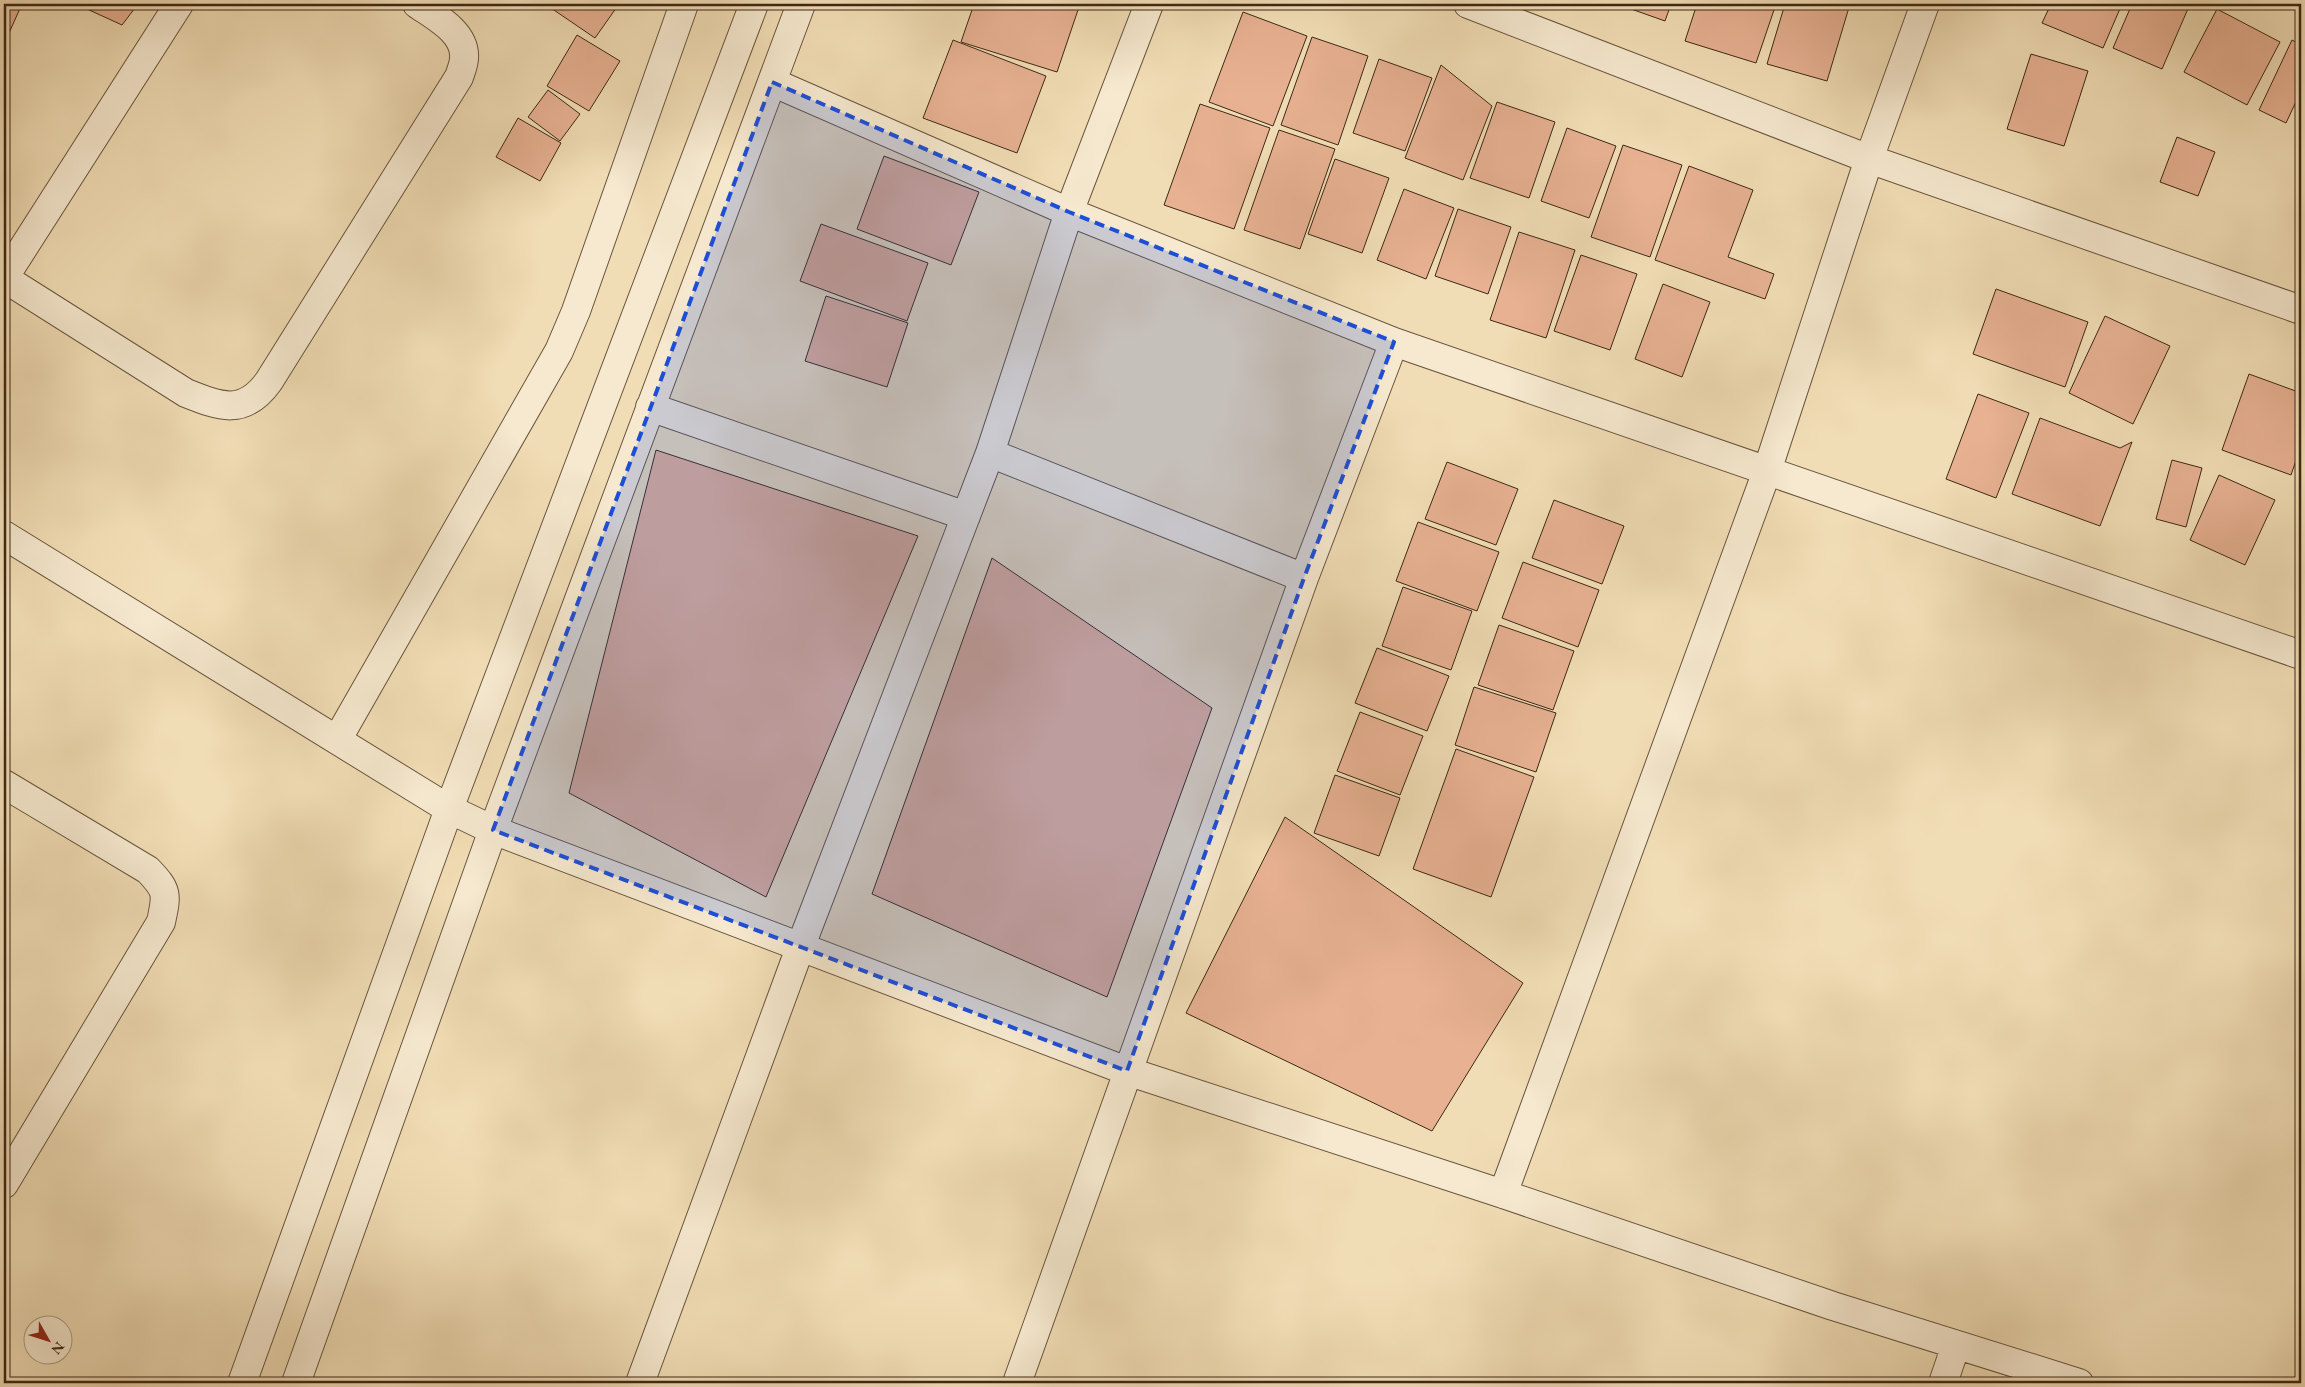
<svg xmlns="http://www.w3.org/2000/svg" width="2305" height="1387" viewBox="0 0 2305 1387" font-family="'EB Garamond',serif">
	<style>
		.building { fill: #e7b192; stroke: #3d2817 }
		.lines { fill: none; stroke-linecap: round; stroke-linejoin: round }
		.minor-casing { stroke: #6a553e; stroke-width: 30 }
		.minor { stroke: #f6e9cf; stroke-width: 28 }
		.marked { fill: #1d4ed8; fill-opacity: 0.2; stroke: #1d4ed8; stroke-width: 4; stroke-dasharray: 10 6; stroke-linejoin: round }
	</style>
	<rect width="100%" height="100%" fill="#f1ddb5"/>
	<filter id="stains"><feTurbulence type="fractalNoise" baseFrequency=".004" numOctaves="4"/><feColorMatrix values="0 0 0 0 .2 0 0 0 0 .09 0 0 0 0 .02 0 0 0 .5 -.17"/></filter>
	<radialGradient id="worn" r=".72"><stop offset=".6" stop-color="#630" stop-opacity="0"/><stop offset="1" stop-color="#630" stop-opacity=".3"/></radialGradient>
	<path class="building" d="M 4,4 L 22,4 L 5,42 L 4,41 Z
		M 76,4 L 138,4 L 122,25 Z
		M 550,4 L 619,4 L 595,38 L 548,6 Z
		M 974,4 L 1080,4 L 1057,72 L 961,42 Z
		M 1617,4 L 1671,4 L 1665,21 Z
		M 1697,4 L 1776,4 L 1756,63 L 1685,41 Z
		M 1785,4 L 1850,4 L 1827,81 L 1767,64 Z
		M 2051,4 L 2122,4 L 2103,48 L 2042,23 Z
		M 2132,4 L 2190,4 L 2162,69 L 2113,48 Z
		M 2217,9 L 2280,42 L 2247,105 L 2184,72 Z
		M 1243,12 L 1307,36 L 1273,126 L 1209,102 Z
		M 577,35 L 620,61 L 589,111 L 547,86 Z
		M 1312,37 L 1368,56 L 1338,145 L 1281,125 Z
		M 953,40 L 1046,76 L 1017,153 L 923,118 Z
		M 2292,40 L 2301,45 L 2301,91 L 2286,123 L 2259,110 Z
		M 2031,54 L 2088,71 L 2064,146 L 2007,129 Z
		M 1379,59 L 1432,78 L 1405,151 L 1353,133 Z
		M 1441,65 L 1492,106 L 1463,180 L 1405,158 Z
		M 548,90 L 580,114 L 560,141 L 528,117 Z
		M 1497,102 L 1555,122 L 1529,198 L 1470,178 Z
		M 1200,104 L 1270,128 L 1234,229 L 1164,205 Z
		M 518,118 L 561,143 L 540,181 L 496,157 Z
		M 1567,128 L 1616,146 L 1589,218 L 1541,201 Z
		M 1279,130 L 1335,149 L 1300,249 L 1244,230 Z
		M 2177,137 L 2215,152 L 2198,196 L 2160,182 Z
		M 1623,145 L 1682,165 L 1650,257 L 1591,237 Z
		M 884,156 L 979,192 L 951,265 L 857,229 Z
		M 1335,159 L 1389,178 L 1362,253 L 1308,234 Z
		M 1689,166 L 1753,190 L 1728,257 L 1774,274 L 1765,299 L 1655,260 Z
		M 1404,189 L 1454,208 L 1426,279 L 1377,260 Z
		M 1458,209 L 1511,227 L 1488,294 L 1435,276 Z
		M 821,224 L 928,263 L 907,321 L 800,281 Z
		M 1519,232 L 1575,250 L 1546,338 L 1490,320 Z
		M 1581,255 L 1637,274 L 1610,350 L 1554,331 Z
		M 1663,284 L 1710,302 L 1682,377 L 1635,359 Z
		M 1996,289 L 2088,322 L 2065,387 L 1973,354 Z
		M 826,296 L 908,323 L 887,387 L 805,361 Z
		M 2105,316 L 2170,346 L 2133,424 L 2069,393 Z
		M 2249,374 L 2301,393 L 2301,446 L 2291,475 L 2222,450 Z
		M 1978,394 L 2029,413 L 1996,498 L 1946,479 Z
		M 2040,418 L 2120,448 L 2132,442 L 2100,526 L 2012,494 Z
		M 656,450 L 918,536 L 766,897 L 569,793 Z
		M 2172,460 L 2202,468 L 2186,527 L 2156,519 Z
		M 1447,462 L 1518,489 L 1496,545 L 1425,519 Z
		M 2219,475 L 2275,500 L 2245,565 L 2190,540 Z
		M 1554,500 L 1624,526 L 1602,584 L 1532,558 Z
		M 1418,522 L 1499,552 L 1477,611 L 1396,581 Z
		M 992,558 L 1212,708 L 1107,997 L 872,894 Z
		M 1523,562 L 1599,590 L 1578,647 L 1502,618 Z
		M 1403,587 L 1472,611 L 1451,670 L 1382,646 Z
		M 1499,625 L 1574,651 L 1553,710 L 1478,685 Z
		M 1377,648 L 1449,676 L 1427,731 L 1355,703 Z
		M 1474,687 L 1556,713 L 1536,772 L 1455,745 Z
		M 1360,712 L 1423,736 L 1400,795 L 1337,771 Z
		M 1456,749 L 1534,777 L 1491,897 L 1413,869 Z
		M 1335,775 L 1400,798 L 1379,856 L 1314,833 Z
		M 1285,817 L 1523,983 L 1432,1131 L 1186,1013 Z"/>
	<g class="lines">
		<defs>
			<path id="minor" d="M 1468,4 L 1869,159 L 2301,310
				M 772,82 L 1069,212 L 1394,342 L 2301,655
				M 4,278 L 186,393 C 221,407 244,416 269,381 L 459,77 C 461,71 464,64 464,58 C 466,32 434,16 417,4
				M 4,278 L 179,4
				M 650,407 L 966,516
				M 990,453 L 1304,578
				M 4,535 L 449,809 L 493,830 L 1127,1071 L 1503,1194 L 1833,1306 L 2079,1383
				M 337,740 L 559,351 L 576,311 L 684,4
				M 4,784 L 148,870 C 168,891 167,894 161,922 L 4,1184
				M 1503,1194 L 1767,471 L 1869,159 L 1925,4
				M 242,1383 L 449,809 L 754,4
				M 296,1383 L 493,830 L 801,4
				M 640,1383 L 800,948 L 990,453 L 1069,212 L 1149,4
				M 1017,1383 L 1304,578 L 1394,342
				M 1943,1383 L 1956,1345"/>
		</defs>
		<use href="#minor" class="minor-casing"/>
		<use href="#minor" class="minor"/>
	</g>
	<path class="marked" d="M 772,82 L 1069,212 L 1394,342 L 1304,578 L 1127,1071 L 493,830 Z"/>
	<rect width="2305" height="1387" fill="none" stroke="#f1ddb5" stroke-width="20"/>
	<rect x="5" y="5" width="2295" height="1377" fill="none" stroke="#3d2817" stroke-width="2.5"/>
	<rect x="10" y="10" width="2285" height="1367" fill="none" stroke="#3d2817"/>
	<g transform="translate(48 1340) rotate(129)"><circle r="24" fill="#f6e9cf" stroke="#ac9c85"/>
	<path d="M0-4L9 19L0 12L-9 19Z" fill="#8f2418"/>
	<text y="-8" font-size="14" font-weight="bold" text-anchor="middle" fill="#3d2817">N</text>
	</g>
	<rect width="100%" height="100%" filter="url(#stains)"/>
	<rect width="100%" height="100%" fill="url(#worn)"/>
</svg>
